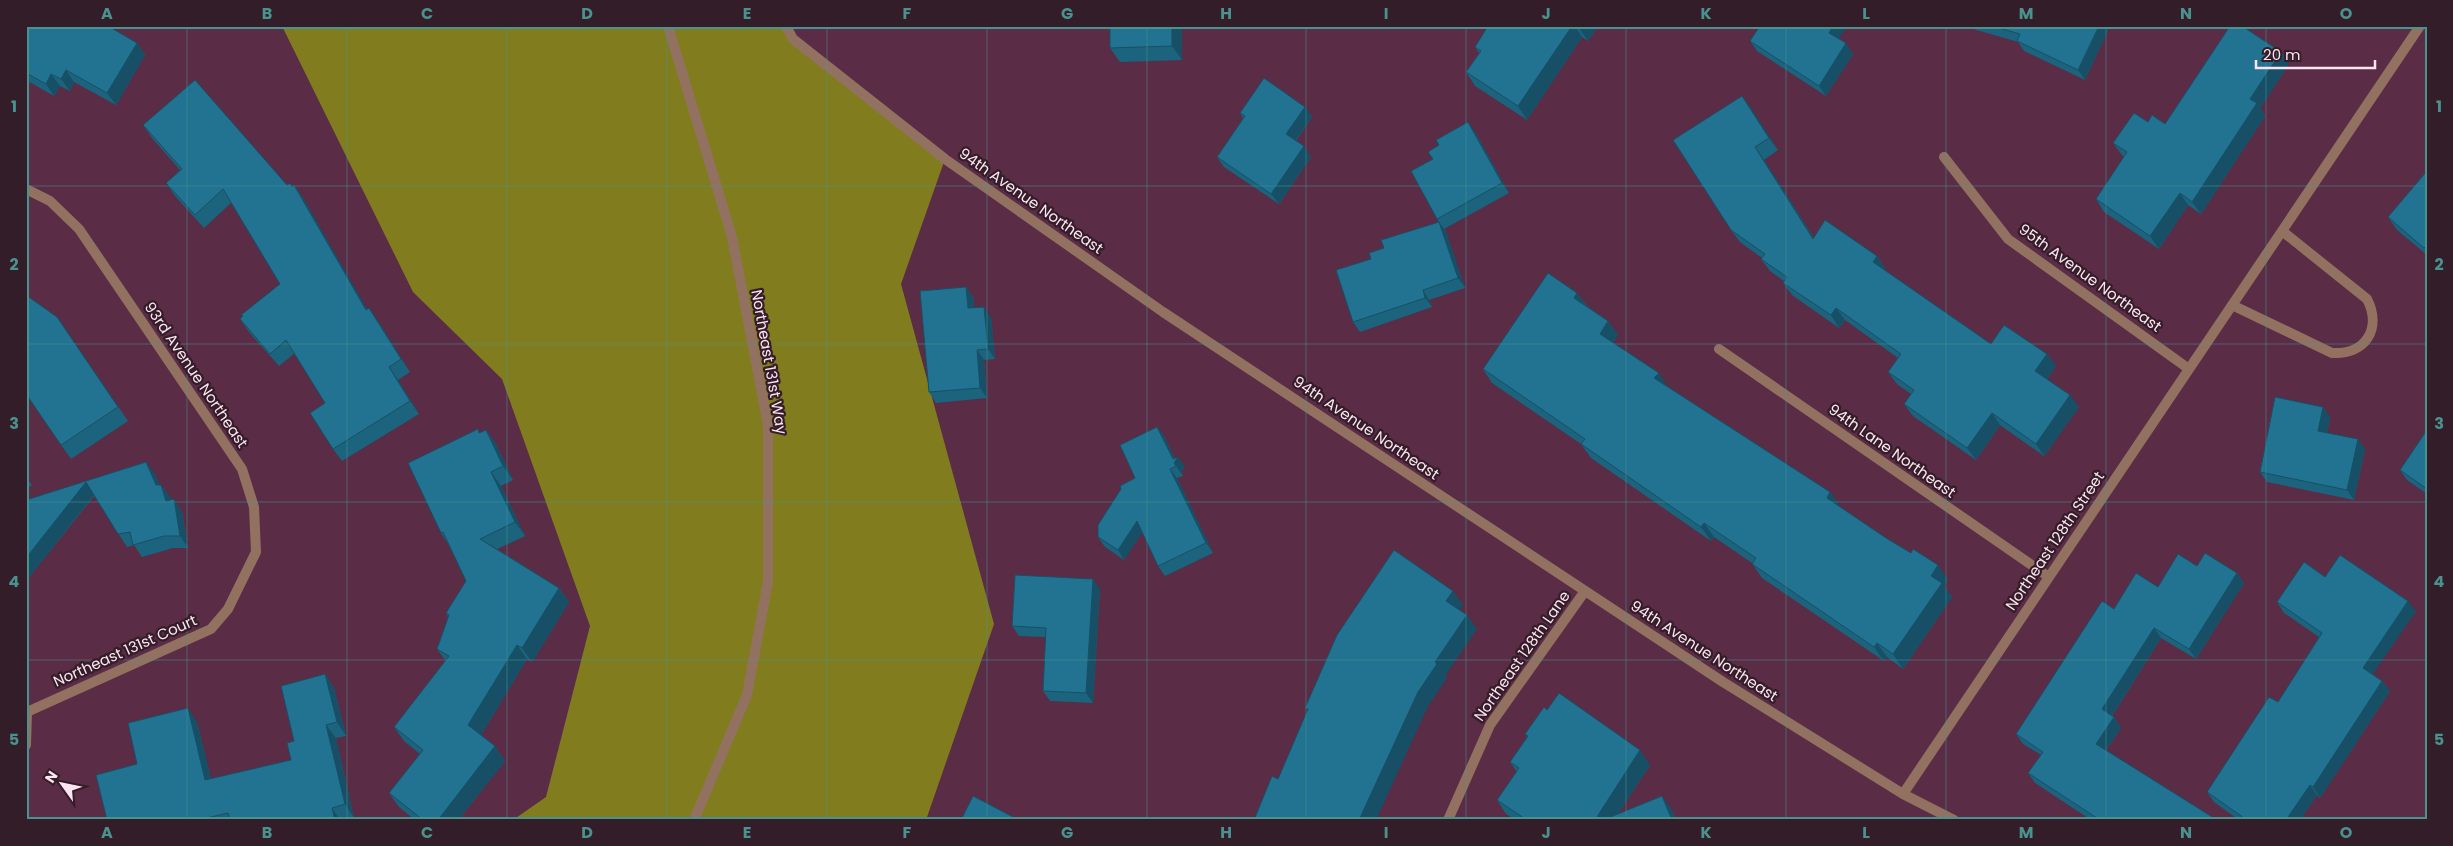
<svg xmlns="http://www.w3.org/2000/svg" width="2453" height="846" viewBox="0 0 2453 846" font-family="Poppins,sans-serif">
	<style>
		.forest { fill: #817d1f }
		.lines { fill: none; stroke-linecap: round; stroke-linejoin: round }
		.minor { stroke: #937160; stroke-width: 10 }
		.tertiary { stroke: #937160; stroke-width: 10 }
		.wall { fill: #1c637d }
		.shaded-wall { fill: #175066 }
		.building { fill: #217391; stroke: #175066 }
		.grid { fill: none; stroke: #4a928e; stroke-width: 1; stroke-opacity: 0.55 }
		.labels { text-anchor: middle; stroke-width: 4.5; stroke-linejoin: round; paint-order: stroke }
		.street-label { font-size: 15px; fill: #fde4f0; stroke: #331d28 }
		.neatline { fill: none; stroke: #4a928e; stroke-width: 2 }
		.grid-label { font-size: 16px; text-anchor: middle; font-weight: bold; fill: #4a928e }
	</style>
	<rect width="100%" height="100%" fill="#5a2c46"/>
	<path class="forest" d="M 282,26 L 786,26 L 793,39 L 945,159 L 901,284 L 994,624 L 926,820 L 513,820 L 546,797 L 590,626 L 502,379 L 413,292 Z"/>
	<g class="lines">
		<path class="minor" d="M 786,26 L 793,39 L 945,159 L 1163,312 L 1723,682 L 1903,794 L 1954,820
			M 1944,157 L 2008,239 L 2189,369
			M 26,189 L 50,201 L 79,229 L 242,469 L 254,507 L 256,552 L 228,609 L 211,629 L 27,712
			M 2232,305 L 2332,353 C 2366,355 2382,328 2367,299 L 2282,231
			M 1719,349 L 2049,577
			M 26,745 L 27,712
			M 1903,794 L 2420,26
			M 1448,820 L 1490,725 L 1585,591"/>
		<path class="tertiary" d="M 668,26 L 732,237 L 768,425 L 768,581 L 747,695 L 694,820"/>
	</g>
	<path class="wall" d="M 26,26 L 137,43 L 145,55 L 116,105 L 74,82 L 70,91 L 60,86 L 54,96 L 26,80 Z
		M 1110,26 L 1182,26 L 1182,60 L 1120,62 L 1110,48 Z
		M 1488,26 L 1598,26 L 1588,41 L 1582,37 L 1527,120 L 1475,86 L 1466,72 L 1479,53 L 1475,47 Z
		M 1963,26 L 2110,26 L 2085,80 L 2024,51 L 2018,42 Z
		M 1839,39 L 1853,54 L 1826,96 L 1757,51 L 1750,41 Z
		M 2281,52 L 2289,64 L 2260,108 L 2265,116 L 2201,214 L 2188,205 L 2159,249 L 2104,212 L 2096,199 L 2124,157 L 2122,155 L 2113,143 L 2148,122 L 2165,124 Z
		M 1742,96 L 1778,150 L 1764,160 L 1814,238 L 1877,256 L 1885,268 L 1884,270 L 1991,344 L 2047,354 L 2056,366 L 2047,379 L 2079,407 L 2044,456 L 2000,425 L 1976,460 L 1913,416 L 1904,404 L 1911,394 L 1897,384 L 1888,372 L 1898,358 L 1845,320 L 1839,328 L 1792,295 L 1783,283 L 1784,281 L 1770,271 L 1761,259 L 1762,258 L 1740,242 L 1731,230 Z
		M 1305,107 L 1312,117 L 1296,141 L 1311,157 L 1279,204 L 1224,167 L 1217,157 L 1243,118 L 1240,113 Z
		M 143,125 L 287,185 L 292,186 L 294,185 L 303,198 L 367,310 L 378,321 L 410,372 L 398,380 L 419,414 L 342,461 L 333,449 L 325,403 L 295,353 L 279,366 L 249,332 L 240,319 L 243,317 L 241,315 L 280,284 L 231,203 L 204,228 L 175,196 L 166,183 L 180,170 L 152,138 Z
		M 1475,132 L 1509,193 L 1444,229 L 1446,232 L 1465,288 L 1429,300 L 1432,307 L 1360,332 L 1353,322 L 1371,259 L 1384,248 L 1439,222 L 1437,219 L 1433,159 Z
		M 2427,171 L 2427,255 L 2397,230 L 2388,217 Z
		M 966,287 L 973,297 L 974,307 L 991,317 L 995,359 L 984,360 L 987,398 L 936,403 L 929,392 Z
		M 1577,293 L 1587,306 L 1608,321 L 1618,335 L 1613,343 L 1668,387 L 1830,492 L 1840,507 L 1948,580 L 1944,586 L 1952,597 L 1903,669 L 1887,657 L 1884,661 L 1762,578 L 1752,563 L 1714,537 L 1711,541 L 1591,458 L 1581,444 L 1492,383 L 1483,369 Z
		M 57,317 L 128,421 L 71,459 L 61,445 Z
		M 2323,407 L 2330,418 L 2327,433 L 2365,449 L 2354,500 L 2267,482 L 2260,472 Z
		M 1157,427 L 1164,436 L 1175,459 L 1185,467 L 1181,472 L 1183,476 L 1177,478 L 1213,553 L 1165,576 L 1158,566 L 1142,532 L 1124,560 L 1105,547 L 1098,537 L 1135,478 Z
		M 486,430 L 496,444 L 513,480 L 501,486 L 525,536 L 497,549 L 559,588 L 569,602 L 532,662 L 527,659 L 481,735 L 505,761 L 458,820 L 415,820 L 399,807 L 389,793 L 420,754 L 404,741 L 394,727 L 446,661 L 437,649 L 448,617 L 446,613 L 466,581 L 450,547 L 441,533 L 480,433 Z
		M 2427,430 L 2427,494 L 2407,480 L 2400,470 Z
		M 155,474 L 159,485 L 161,485 L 170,497 L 171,500 L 182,512 L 188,548 L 173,548 L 142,557 L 134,545 L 127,547 L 94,496 L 26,581 L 26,500 Z
		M 26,477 L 32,485 L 26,489 Z
		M 2237,573 L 2244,583 L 2196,659 L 2161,638 L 2112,716 L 2114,717 L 2121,728 L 2106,750 L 2217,820 L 2091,820 L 2035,783 L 2028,773 L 2041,755 L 2023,744 L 2016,734 L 2114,609 L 2158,587 Z
		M 2325,577 L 2416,611 L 2372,674 L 2382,681 L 2390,691 L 2320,798 L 2317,795 L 2300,820 L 2239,820 L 2214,802 L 2207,792 L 2278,702 L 2319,637 L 2284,613 L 2277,602 Z
		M 1100,589 L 1093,703 L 1050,701 L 1043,691 L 1046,637 L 1019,636 L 1012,626 Z
		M 325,674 L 334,688 L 346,736 L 336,738 L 354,818 L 348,820 L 107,820 L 137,764 L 197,722 L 211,779 L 291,760 L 294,741 Z
		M 1547,710 L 1650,765 L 1618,814 L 1672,810 L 1676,820 L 1516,820 L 1506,814 L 1497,800 L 1517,772 L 1510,762 L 1527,737 L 1525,734 Z"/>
	<path class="shaded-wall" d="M 981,26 L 988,26 L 984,30 Z
		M 1172,26 L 1182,26 L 1182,60 L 1172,46 Z
		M 1572,26 L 1575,26 L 1582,37 L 1527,120 L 1518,106 Z
		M 1580,26 L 1598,26 L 1588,41 L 1579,28 Z
		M 1833,26 L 1847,26 L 1836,43 L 1829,33 Z
		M 2099,26 L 2110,26 L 2085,80 L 2078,70 Z
		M 137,43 L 145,55 L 116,105 L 107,93 Z
		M 1846,43 L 1853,54 L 1826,96 L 1819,86 Z
		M 2281,52 L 2289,64 L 2260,108 L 2265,116 L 2201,214 L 2192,202 L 2250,99 Z
		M 66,70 L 74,82 L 70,91 L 61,79 Z
		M 51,74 L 60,86 L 54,96 L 46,84 Z
		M 1742,96 L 1751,108 L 1778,150 L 1769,138 Z
		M 1305,107 L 1312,117 L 1293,144 L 1286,134 Z
		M 1468,122 L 1475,132 L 1509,193 L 1502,183 Z
		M 1304,146 L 1311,157 L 1279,204 L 1271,194 Z
		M 1755,147 L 1764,160 L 1822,251 L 1813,239 Z
		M 294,185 L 303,198 L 375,323 L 366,310 Z
		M 2180,193 L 2188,205 L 2159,249 L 2150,236 Z
		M 1439,222 L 1446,232 L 1465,288 L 1458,278 Z
		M 1877,256 L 1885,268 L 1881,274 L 1873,262 Z
		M 966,287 L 973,297 L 975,318 L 968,308 Z
		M 1423,290 L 1429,300 L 1432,307 L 1425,298 Z
		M 1577,293 L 1587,307 L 1574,298 Z
		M 984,307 L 991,317 L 995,359 L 988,349 Z
		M 369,308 L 378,321 L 410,372 L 401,359 Z
		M 1836,308 L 1845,320 L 1839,328 L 1831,315 Z
		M 1608,321 L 1618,335 L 1610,348 L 1600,334 Z
		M 977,350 L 984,360 L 987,398 L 980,388 Z
		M 2047,354 L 2056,366 L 2044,383 L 2035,371 Z
		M 389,367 L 398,380 L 419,414 L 410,401 Z
		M 1659,373 L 1668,387 L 1654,378 Z
		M 2070,395 L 2079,407 L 2044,456 L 2036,444 Z
		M 2323,407 L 2330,418 L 2325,441 L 2318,431 Z
		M 1992,413 L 2000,425 L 1976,460 L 1967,448 Z
		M 1157,427 L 1164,436 L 1176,461 L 1178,457 L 1185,467 L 1181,472 L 1183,476 L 1176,466 Z
		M 486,430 L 496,444 L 513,480 L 503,466 Z
		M 2358,439 L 2365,449 L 2354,500 L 2347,490 Z
		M 146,462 L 155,474 L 165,497 L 161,485 L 170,497 L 174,513 L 156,485 Z
		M 1170,469 L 1177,478 L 1213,553 L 1206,543 Z
		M 491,472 L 501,486 L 525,536 L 515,522 Z
		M 86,482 L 94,495 L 26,581 L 26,558 Z
		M 1830,492 L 1840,506 L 1836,512 L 1827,498 Z
		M 174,499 L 182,512 L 188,548 L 180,536 Z
		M 1137,521 L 1143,531 L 1124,560 L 1118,550 Z
		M 1704,523 L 1714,537 L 1711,541 L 1701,527 Z
		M 1938,565 L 1948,580 L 1944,586 L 1952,597 L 1903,669 L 1893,654 L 1931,576 Z
		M 2237,573 L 2244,583 L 2196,659 L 2189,649 Z
		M 1093,579 L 1100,589 L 1093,703 L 1086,693 Z
		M 559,588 L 569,602 L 532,662 L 522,648 Z
		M 1453,591 L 1463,605 L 1456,615 L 1446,601 Z
		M 2408,601 L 2416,611 L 2370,678 L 2363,668 Z
		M 1467,615 L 1477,629 L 1445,676 L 1447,678 L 1428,706 L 1376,820 L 1359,820 L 1418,692 L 1435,662 Z
		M 2154,628 L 2161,638 L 2109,720 L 2102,709 Z
		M 1877,643 L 1887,657 L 1884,661 L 1874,647 Z
		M 517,645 L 527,659 L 478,740 L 468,725 Z
		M 325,674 L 334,688 L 346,736 L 337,722 Z
		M 2382,681 L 2390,691 L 2320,798 L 2313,787 Z
		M 188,708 L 197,722 L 215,794 L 205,780 Z
		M 2114,717 L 2121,728 L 2103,754 L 2096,744 Z
		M 326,725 L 336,738 L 354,818 L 345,804 Z
		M 495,746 L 505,761 L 458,820 L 438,820 Z
		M 1640,750 L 1650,765 L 1614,820 L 1595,820 Z
		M 2310,785 L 2317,795 L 2300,820 L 2286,820 Z
		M 1662,796 L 1672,810 L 1676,820 L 1672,820 Z
		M 332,808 L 340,820 L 335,820 Z"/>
	<path class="building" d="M 26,26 L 108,26 L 137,43 L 107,93 L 66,70 L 61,79 L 51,74 L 46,84 L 26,73 Z
		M 1110,26 L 1172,26 L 1172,46 L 1110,48 Z
		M 1488,26 L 1572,26 L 1518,106 L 1466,72 L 1481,51 L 1475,47 Z
		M 1760,26 L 1833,26 L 1829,33 L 1846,43 L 1819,86 L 1750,41 Z
		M 1992,26 L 2099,26 L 2078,70 L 2017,41 L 2020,34 Z
		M 2230,26 L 2242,26 L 2281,52 L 2250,99 L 2257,103 L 2192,202 L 2180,193 L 2150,236 L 2096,199 L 2127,152 L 2113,143 L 2134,113 L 2148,122 L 2152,115 L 2165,124 Z
		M 1264,78 L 1305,107 L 1286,134 L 1304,146 L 1271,194 L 1217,157 L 1245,116 L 1240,113 Z
		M 195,80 L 287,185 L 290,183 L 292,187 L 294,185 L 366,310 L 369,308 L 401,359 L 389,367 L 410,401 L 333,449 L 310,413 L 325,403 L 286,340 L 270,354 L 240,319 L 243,316 L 241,315 L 280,284 L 223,189 L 195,215 L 166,183 L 182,169 L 143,125 Z
		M 1742,96 L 1769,138 L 1755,147 L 1813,239 L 1825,220 L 1877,256 L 1873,262 L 1991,344 L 2004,325 L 2047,354 L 2035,371 L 2070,395 L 2036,444 L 1992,413 L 1967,448 L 1904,404 L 1914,390 L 1888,372 L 1901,354 L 1836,308 L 1831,315 L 1783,283 L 1787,277 L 1761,259 L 1765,254 L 1731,230 L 1673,140 Z
		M 1468,122 L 1502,183 L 1437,219 L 1411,171 L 1433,159 L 1428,152 L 1439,145 L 1436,140 Z
		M 2427,171 L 2427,245 L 2424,248 L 2388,217 Z
		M 1439,222 L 1458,278 L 1423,290 L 1425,298 L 1353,322 L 1336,270 L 1371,259 L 1369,253 L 1384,248 L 1381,240 Z
		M 1548,273 L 1577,293 L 1574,298 L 1608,321 L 1600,334 L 1659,373 L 1654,378 L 1830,492 L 1827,498 L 1886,538 L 1911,553 L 1913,549 L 1938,565 L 1931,576 L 1942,583 L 1893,654 L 1877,643 L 1874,647 L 1752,564 L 1756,558 L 1704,523 L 1701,527 L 1581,444 L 1585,439 L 1483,369 Z
		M 966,287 L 968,308 L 984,307 L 988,349 L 977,350 L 980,388 L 929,392 L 920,291 Z
		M 26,295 L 57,317 L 118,407 L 61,445 L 26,394 Z
		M 2275,397 L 2323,407 L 2318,431 L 2358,439 L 2347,490 L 2260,472 Z
		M 1157,427 L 1173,459 L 1178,457 L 1174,463 L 1176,466 L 1170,469 L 1206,543 L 1158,566 L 1137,521 L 1118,550 L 1098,537 L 1098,525 L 1121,489 L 1120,486 L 1135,478 L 1120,445 Z
		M 478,429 L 479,433 L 486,430 L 503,466 L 491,472 L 515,522 L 480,539 L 559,588 L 522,648 L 517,645 L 468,725 L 495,746 L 438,820 L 423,820 L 389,793 L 423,750 L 394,727 L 449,656 L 437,649 L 449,615 L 446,613 L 466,581 L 443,532 L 441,533 L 408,463 Z
		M 2427,430 L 2427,489 L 2400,470 Z
		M 146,462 L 156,485 L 161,485 L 166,501 L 174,499 L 180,536 L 164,536 L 133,545 L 130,532 L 118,534 L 86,482 L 26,558 L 26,500 Z
		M 1394,550 L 1453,591 L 1446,601 L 1467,615 L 1435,662 L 1437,664 L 1418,692 L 1359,820 L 1254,820 L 1272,776 L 1278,779 L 1308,709 L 1305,708 L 1337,635 Z
		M 2205,553 L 2237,573 L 2189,649 L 2154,628 L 2102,709 L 2114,717 L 2096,744 L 2217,820 L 2100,820 L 2028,773 L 2043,752 L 2016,734 L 2102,601 L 2114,609 L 2136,573 L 2158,587 L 2178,554 L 2197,566 Z
		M 2340,555 L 2408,601 L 2363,668 L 2382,681 L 2313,787 L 2310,785 L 2286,820 L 2247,820 L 2207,792 L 2269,697 L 2278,702 L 2322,633 L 2277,602 L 2304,562 L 2325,577 Z
		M 1015,575 L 1093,579 L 1086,693 L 1043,691 L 1046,628 L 1012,626 Z
		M 325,674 L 337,722 L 326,725 L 345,804 L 332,808 L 335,820 L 230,820 L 228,813 L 198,820 L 107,820 L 96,775 L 137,764 L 128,723 L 188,708 L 205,780 L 291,760 L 287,743 L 294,741 L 281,686 Z
		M 1559,693 L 1640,750 L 1595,820 L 1527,820 L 1497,800 L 1519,768 L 1510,762 L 1528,736 L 1525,734 L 1544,707 L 1547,710 Z
		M 973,796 L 1017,819 L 1017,820 L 961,820 Z
		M 1662,796 L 1672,820 L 1603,820 Z"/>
	<path class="grid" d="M 187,26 L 187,820M 347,26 L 347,820M 507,26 L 507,820M 667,26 L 667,820M 827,26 L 827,820M 987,26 L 987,820M 1147,26 L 1147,820M 1306,26 L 1306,820M 1466,26 L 1466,820M 1626,26 L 1626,820M 1786,26 L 1786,820M 1946,26 L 1946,820M 2106,26 L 2106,820M 2266,26 L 2266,820M 26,186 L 2427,186M 26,344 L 2427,344M 26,502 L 2427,502M 26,660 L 2427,660"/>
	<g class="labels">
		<g class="street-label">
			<text transform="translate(1031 201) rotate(35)" y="5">94th Avenue Northeast</text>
			<text transform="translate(2090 278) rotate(36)" y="5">95th Avenue Northeast</text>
			<text transform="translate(769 362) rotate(80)" y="5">Northeast 131st Way</text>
			<text transform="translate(196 375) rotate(56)" y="5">93rd Avenue Northeast</text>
			<text transform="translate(1366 428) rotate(34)" y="5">94th Avenue Northeast</text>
			<text transform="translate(1892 451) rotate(35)" y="5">94th Lane Northeast</text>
			<text transform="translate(2055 541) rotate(-56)" y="5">Northeast 128th Street</text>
			<text transform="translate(125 651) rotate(-24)" y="5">Northeast 131st Court</text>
			<text transform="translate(1704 651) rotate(33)" y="5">94th Avenue Northeast</text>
			<text transform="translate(1522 656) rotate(-55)" y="5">Northeast 128th Lane</text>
		</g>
	</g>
	<rect width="2453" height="846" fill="none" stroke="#331d28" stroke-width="55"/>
	<g transform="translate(62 784) rotate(303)" stroke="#331d28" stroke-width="4" paint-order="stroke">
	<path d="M0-4L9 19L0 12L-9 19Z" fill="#fde4f0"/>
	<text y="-8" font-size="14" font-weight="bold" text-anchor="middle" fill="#fde4f0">N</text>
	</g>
	<path d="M2256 60v8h119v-8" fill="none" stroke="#fde4f0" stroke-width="2.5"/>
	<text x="2263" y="60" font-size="15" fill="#fde4f0" stroke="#331d28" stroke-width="4" paint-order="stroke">20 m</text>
	<rect x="28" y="28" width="2398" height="790" class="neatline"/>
	<g class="grid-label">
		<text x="107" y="19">A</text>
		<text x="267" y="19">B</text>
		<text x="427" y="19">C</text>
		<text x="587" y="19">D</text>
		<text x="747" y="19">E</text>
		<text x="907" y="19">F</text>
		<text x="1067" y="19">G</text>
		<text x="1226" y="19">H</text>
		<text x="1386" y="19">I</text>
		<text x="1546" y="19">J</text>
		<text x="1706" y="19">K</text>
		<text x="1866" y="19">L</text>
		<text x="2026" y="19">M</text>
		<text x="2186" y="19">N</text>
		<text x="2346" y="19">O</text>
		<text x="14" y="112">1</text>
		<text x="2439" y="112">1</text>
		<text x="14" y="270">2</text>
		<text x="2439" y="270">2</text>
		<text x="14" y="429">3</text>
		<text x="2439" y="429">3</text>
		<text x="14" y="587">4</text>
		<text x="2439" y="587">4</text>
		<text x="14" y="745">5</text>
		<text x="2439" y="745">5</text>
		<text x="107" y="838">A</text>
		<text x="267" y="838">B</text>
		<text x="427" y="838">C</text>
		<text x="587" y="838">D</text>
		<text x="747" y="838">E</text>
		<text x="907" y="838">F</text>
		<text x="1067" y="838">G</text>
		<text x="1226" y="838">H</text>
		<text x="1386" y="838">I</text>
		<text x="1546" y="838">J</text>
		<text x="1706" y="838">K</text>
		<text x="1866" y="838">L</text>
		<text x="2026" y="838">M</text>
		<text x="2186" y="838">N</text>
		<text x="2346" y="838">O</text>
	</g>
</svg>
